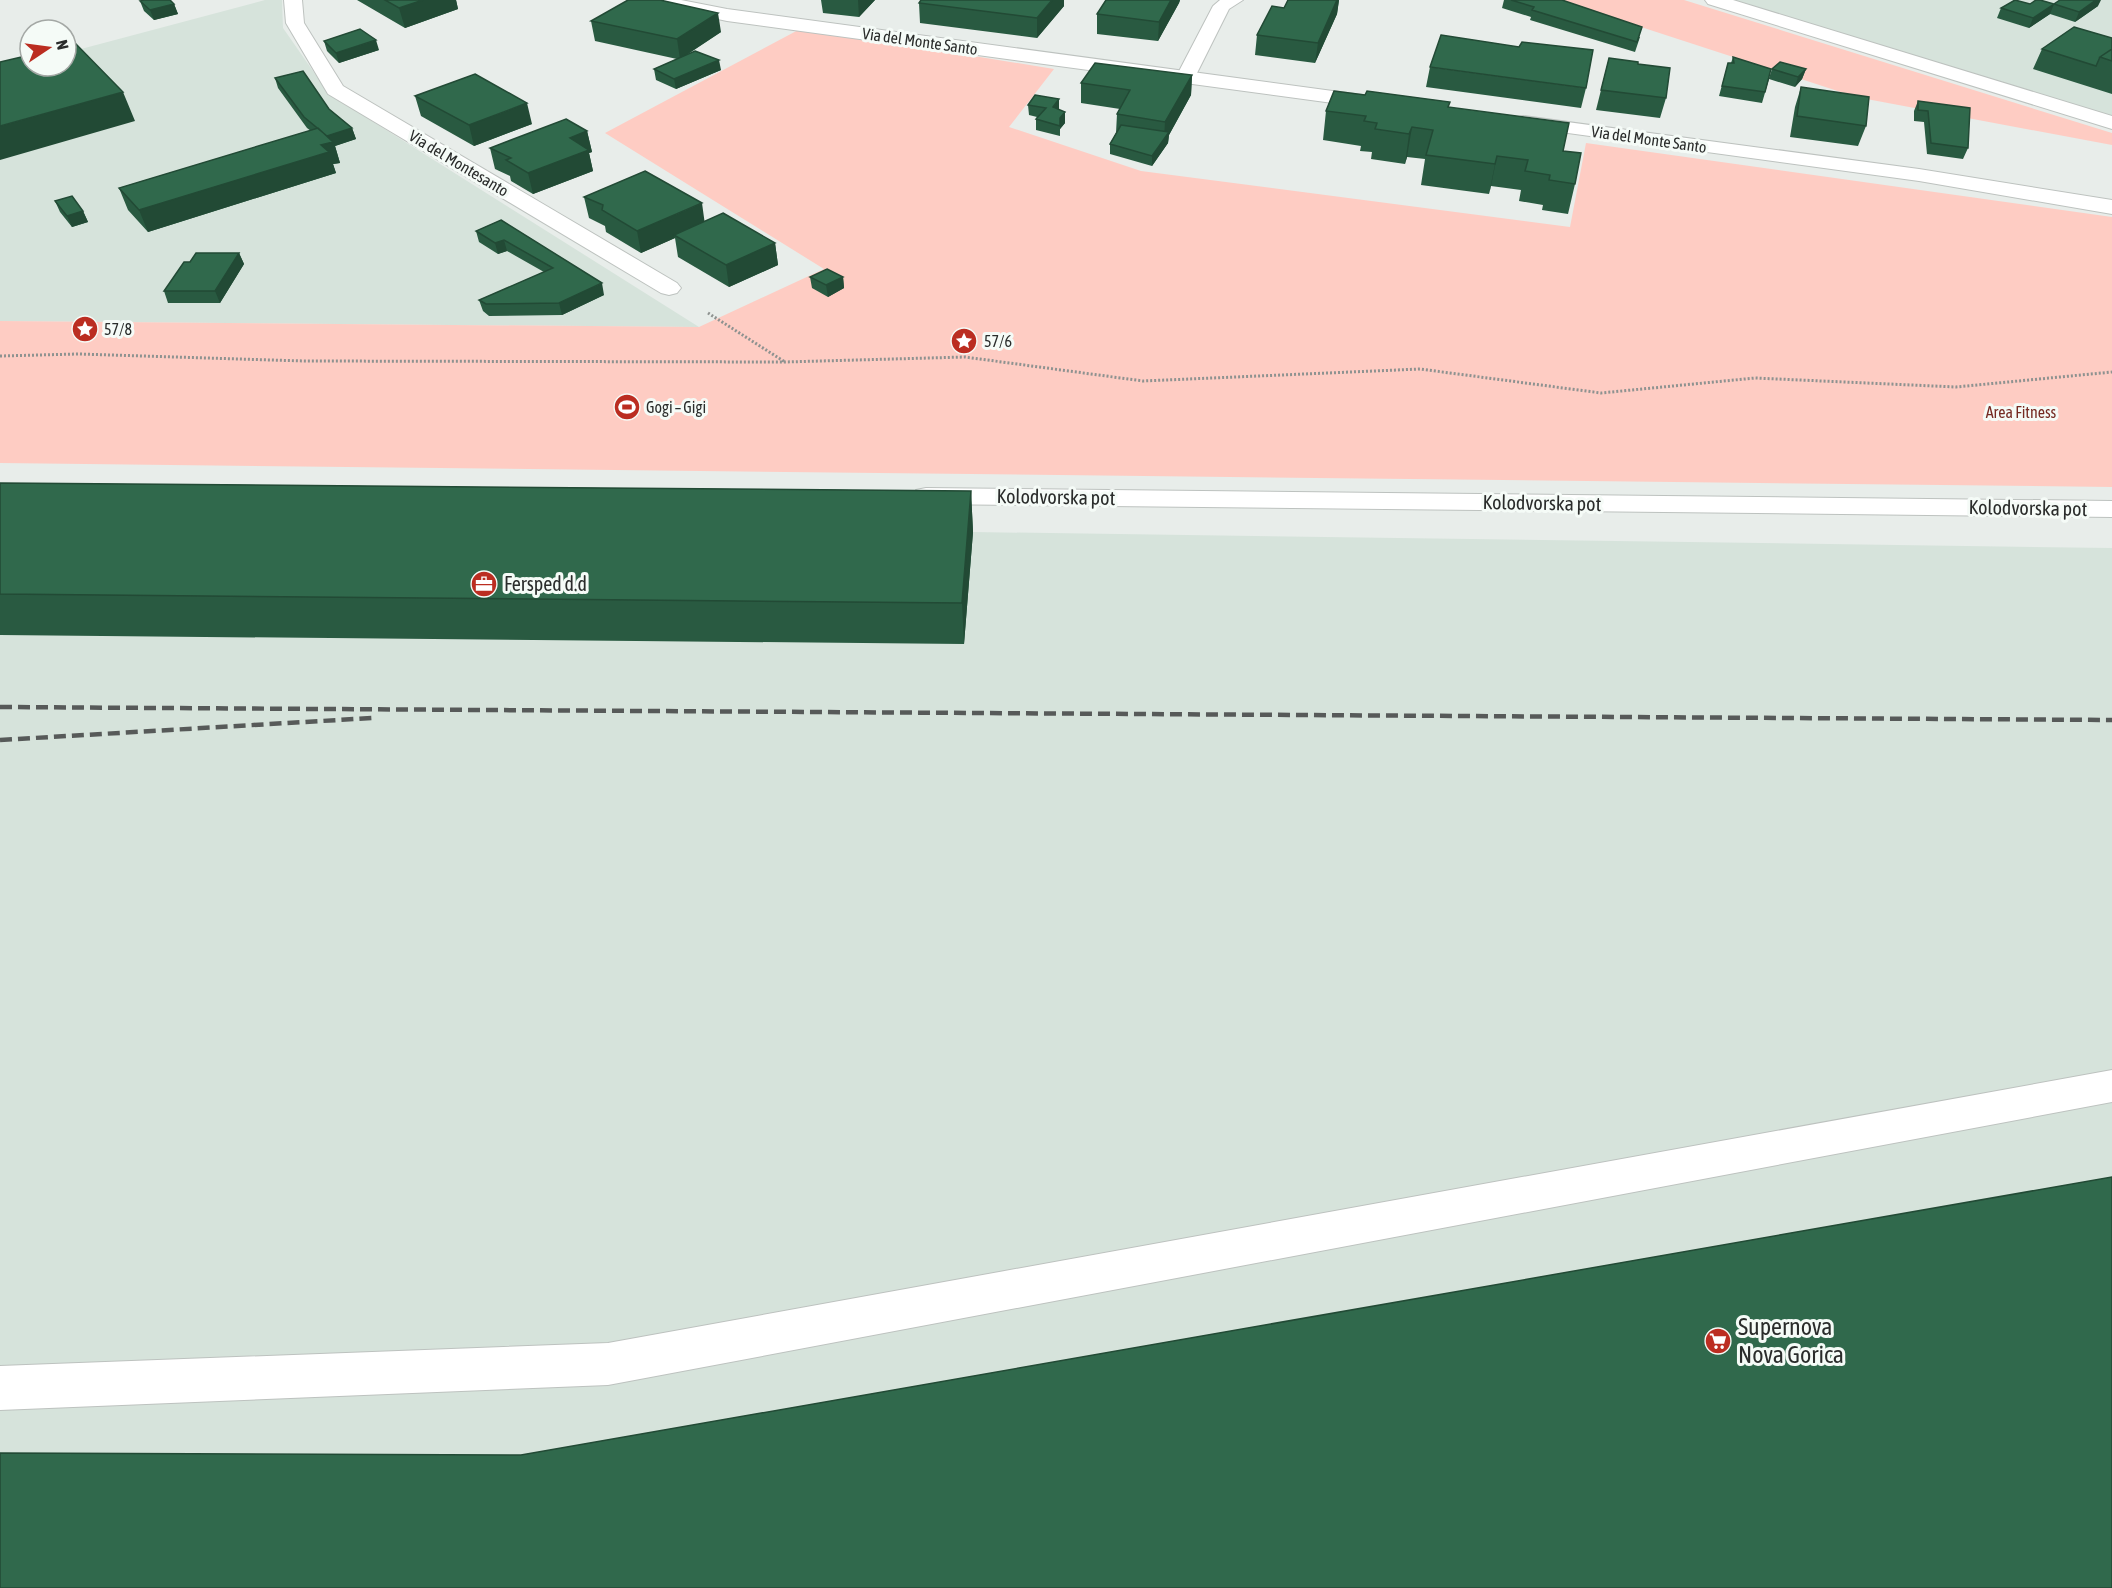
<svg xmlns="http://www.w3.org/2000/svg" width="2112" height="1588" viewBox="0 0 2112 1588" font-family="'Asap Condensed',sans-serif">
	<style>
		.built { fill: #d6e3db }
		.green { fill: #feccc3 }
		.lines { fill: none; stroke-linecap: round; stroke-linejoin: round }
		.service-casing { stroke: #bdc2bf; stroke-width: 2 }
		.minor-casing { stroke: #bdc2bf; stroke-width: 2 }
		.secondary-casing { stroke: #bdc2bf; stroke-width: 2 }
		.path { stroke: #8e9290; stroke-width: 3; stroke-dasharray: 2 2; stroke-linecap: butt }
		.service { fill: #fff; fill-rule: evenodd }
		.minor { fill: #fff; fill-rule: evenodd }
		.secondary { fill: #fff; fill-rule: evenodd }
		.rail { stroke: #575a59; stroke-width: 4.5; stroke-dasharray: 12 6; stroke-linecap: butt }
		.wall { fill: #295a41 }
		.shaded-wall { fill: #224a35 }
		.building { fill: #30694c; stroke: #224a35; stroke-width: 1.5 }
		.labels { text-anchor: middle; stroke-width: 6; stroke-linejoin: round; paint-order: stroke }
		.far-street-label { font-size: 16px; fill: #2a2c2b; stroke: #f5fbf7 }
		.far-poi-label { font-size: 16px; fill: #2a2c2b; stroke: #f5fbf7; text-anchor: start }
		.far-park-label { font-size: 16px; fill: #752a22; stroke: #f5fbf7 }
		.street-label { font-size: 20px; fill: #2a2c2b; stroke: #f5fbf7 }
		.poi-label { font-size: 20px; fill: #2a2c2b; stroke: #f5fbf7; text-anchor: start }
		.near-poi-label { font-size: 24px; fill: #2a2c2b; stroke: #f5fbf7; text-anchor: start }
	</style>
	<rect width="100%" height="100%" fill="#e8edea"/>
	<path class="built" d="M 265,0 L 282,0 L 283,28 L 329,94 L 699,327 L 0,321 L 0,71 L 30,66 L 66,66 L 66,53 Z
		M 1714,0 L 2112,0 L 2112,123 Z
		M 0,524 L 973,532 L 2112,548 L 2112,1588 L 0,1588 Z"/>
	<path class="green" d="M 1558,0 L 1684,0 L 2112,133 L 2112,145 L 1856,97 Z
		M 802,28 L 1054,69 L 1009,127 L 1141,171 L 1570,227 L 1586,143 L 2112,217 L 2112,487 L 0,463 L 0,321 L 699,327 L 824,269 L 605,133 Z"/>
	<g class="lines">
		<defs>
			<path id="service" d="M 2112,1070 L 2112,1102 L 608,1385 L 0,1410 L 0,1366 L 608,1343 Z"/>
			<path id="minor" d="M 284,0 L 302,0 L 304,23 L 343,86 L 677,283 L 681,288 L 677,293 L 669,295 L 661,293 L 328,94 L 286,23 Z
				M 1220,0 L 1243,0 L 1229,9 L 1193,81 L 1179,81 L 1176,77 L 1213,6 Z
				M 1705,0 L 1733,0 L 2112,116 L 2112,129 L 1708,4 Z
				M 926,488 L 2112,501 L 2112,517 L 926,504 L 916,502 L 912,496 L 916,490 Z"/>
			<path id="secondary" d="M 645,0 L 681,0 L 727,9 L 1377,97 L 1384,99 L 1387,103 L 1384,107 L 1377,109 L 727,21 L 648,4 Z
				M 1523,116 L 1919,169 L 2112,200 L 2112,214 L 1919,181 L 1516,126 L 1513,122 L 1516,118 Z"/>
		</defs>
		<use href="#service" class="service-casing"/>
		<use href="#minor" class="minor-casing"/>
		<use href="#secondary" class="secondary-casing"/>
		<path class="path" d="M 708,313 L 785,362
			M 0,356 L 78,354 L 304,361 L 785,362 L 965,357 L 1143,381 L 1420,369 L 1601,393 L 1755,378 L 1956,387 L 2112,372"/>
		<use href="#service" class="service"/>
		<use href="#minor" class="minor"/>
		<use href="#secondary" class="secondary"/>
		<path class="rail" d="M 0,707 L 2112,720
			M 0,740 L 372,718"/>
	</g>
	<path class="wall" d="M 357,0 L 456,0 L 458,9 L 405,28 Z
		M 821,0 L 875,0 L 859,17 L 823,13 Z
		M 1106,0 L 1180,0 L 1179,3 L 1158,41 L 1097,34 L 1097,14 Z
		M 1288,0 L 1339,0 L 1337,14 L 1315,63 L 1255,55 L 1257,35 L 1284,8 Z
		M 1504,0 L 1562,0 L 1640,37 L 1635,52 L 1530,20 L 1531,17 L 1502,8 Z
		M 140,1 L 174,4 L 178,14 L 154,20 L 144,11 Z
		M 919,3 L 1064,6 L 1037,38 L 920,23 Z
		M 2030,4 L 2054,4 L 2098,6 L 2075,22 L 2050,14 L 2029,28 L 1997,18 L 2001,8 Z
		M 591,21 L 721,32 L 688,54 L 721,70 L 676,89 L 656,80 L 654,69 L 677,59 L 595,41 Z
		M 2112,38 L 2112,94 L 2033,69 L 2042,49 Z
		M 324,41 L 379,50 L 339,63 L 327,51 Z
		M 1733,57 L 1769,78 L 1772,69 L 1806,69 L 1802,79 L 1795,87 L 1769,79 L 1762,103 L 1719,96 L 1728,63 L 1731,63 Z
		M 1609,58 L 1638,64 L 1666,98 L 1660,118 L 1596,110 Z
		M 1430,67 L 1586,88 L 1581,108 L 1426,87 Z
		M 1192,75 L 1191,95 L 1169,135 L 1168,143 L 1152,166 L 1110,154 L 1110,144 L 1116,133 L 1117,114 L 1120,109 L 1081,103 L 1081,83 Z
		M 275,78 L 329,109 L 352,128 L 356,139 L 335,146 L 340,163 L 333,164 L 336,173 L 148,232 L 128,210 L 119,188 L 311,131 L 307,128 L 278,88 Z
		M 1801,87 L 1866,126 L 1858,146 L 1790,137 L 1795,107 Z
		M 415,96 L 532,124 L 474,146 L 421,116 Z
		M 1918,101 L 1968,148 L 1963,159 L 1927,154 L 1924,122 L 1914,121 L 1914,111 Z
		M 1028,105 L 1059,109 L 1065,123 L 1060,129 L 1060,136 L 1036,130 L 1036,119 L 1037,117 L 1029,115 Z
		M 1449,107 L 1563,151 L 1575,184 L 1568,214 L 1542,210 L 1543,205 L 1519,201 L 1521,190 L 1491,186 L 1489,194 L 1421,185 L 1425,159 L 1407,157 L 1405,164 L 1371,159 L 1372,152 L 1360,151 L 1361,146 L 1323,140 L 1326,111 Z
		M 587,131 L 592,152 L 589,153 L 593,171 L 533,194 L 511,181 L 510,176 L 495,169 L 490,148 Z
		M 584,197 L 705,221 L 775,243 L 778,265 L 729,287 L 678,257 L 675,238 L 641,253 L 606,232 L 605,226 L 589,218 Z
		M 55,201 L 83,211 L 88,222 L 72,227 L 60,212 Z
		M 501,220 L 604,295 L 562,315 L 489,316 L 483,311 L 479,300 L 544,272 L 507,251 L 498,254 L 479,242 L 476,231 Z
		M 239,253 L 244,264 L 220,303 L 168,303 L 164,291 L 190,262 Z
		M 810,277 L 843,277 L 844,288 L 828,297 L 812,288 Z
		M 0,483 L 971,491 L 973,532 L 964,644 L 0,635 Z"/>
	<path class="shaded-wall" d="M 423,0 L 456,0 L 458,9 L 405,28 L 399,8 Z
		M 858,0 L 875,0 L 859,17 Z
		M 1052,0 L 1064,0 L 1064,6 L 1037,38 L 1037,18 Z
		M 1171,0 L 1180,0 L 1179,3 L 1158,41 L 1159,22 Z
		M 1337,0 L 1339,0 L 1337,14 L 1315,63 L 1318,43 Z
		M 2096,0 L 2101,0 L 2098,6 L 2075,22 L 2079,12 Z
		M 174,4 L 178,14 L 154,20 L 150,10 Z
		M 2054,4 L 2050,14 L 2029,28 L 2033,18 Z
		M 718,13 L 721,32 L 680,59 L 677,39 Z
		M 376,40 L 379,50 L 339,63 L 336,53 Z
		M 719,60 L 721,70 L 676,89 L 674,79 Z
		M 1806,69 L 1802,79 L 1795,87 L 1798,77 Z
		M 1192,75 L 1191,95 L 1169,135 L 1168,143 L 1152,166 L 1152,156 L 1164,139 L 1165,122 Z
		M 123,92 L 135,121 L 0,160 L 0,126 Z
		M 1059,99 L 1059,109 L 1053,118 L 1053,107 Z
		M 527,103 L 532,124 L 474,146 L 469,125 Z
		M 1065,112 L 1065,123 L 1060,129 L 1060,136 L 1060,118 Z
		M 1412,127 L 1407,157 L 1405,164 L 1409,134 Z
		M 352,128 L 356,139 L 335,146 L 340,163 L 333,164 L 336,173 L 148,232 L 139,210 L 321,145 L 327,136 Z
		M 587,131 L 592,152 L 589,153 L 593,171 L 533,194 L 528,173 L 570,138 Z
		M 1497,156 L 1491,186 L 1489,194 L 1495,164 Z
		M 702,203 L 705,225 L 674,235 L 675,238 L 641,253 L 637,231 Z
		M 83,211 L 88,222 L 72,227 L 67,216 Z
		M 504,240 L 507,251 L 498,254 L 495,243 Z
		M 775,243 L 778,265 L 729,287 L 726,265 Z
		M 239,253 L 244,264 L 220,303 L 215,291 Z
		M 843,277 L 844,288 L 828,297 L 826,285 Z
		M 602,283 L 604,295 L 562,315 L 559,303 Z
		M 971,491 L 973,532 L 964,644 L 962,603 Z"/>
	<path class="building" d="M 144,0 L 170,0 L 174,4 L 150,10 L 140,1 Z
		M 385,0 L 423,0 L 399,8 Z
		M 628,0 L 660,0 L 718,13 L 677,39 L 591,21 Z
		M 921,0 L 1052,0 L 1037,18 L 919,3 Z
		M 1106,0 L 1171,0 L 1159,22 L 1097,14 Z
		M 1288,0 L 1337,0 L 1318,43 L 1257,35 L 1272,6 L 1284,8 Z
		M 1511,0 L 1562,0 L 1642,27 L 1637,42 L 1532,10 L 1534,7 Z
		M 2015,0 L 2030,4 L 2036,0 L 2040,0 L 2054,4 L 2033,18 L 2001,8 Z
		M 2060,0 L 2096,0 L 2079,12 L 2054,4 Z
		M 2074,27 L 2112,38 L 2112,49 L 2100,57 L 2096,66 L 2042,49 Z
		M 360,29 L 376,40 L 336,53 L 324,41 Z
		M 1441,35 L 1519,47 L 1522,42 L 1593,50 L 1586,88 L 1430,67 Z
		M 75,43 L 123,92 L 0,126 L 0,62 L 30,55 L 30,66 L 66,66 L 66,45 Z
		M 2112,49 L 2112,61 L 2100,57 Z
		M 695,51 L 719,60 L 674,79 L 654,69 Z
		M 1733,57 L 1771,69 L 1765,92 L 1722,86 L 1728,63 L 1734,63 Z
		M 1609,58 L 1638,62 L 1638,64 L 1670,68 L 1666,98 L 1601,90 Z
		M 1780,62 L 1806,69 L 1798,77 L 1772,69 Z
		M 1095,63 L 1192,75 L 1165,122 L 1117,114 L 1130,90 L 1081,83 Z
		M 303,71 L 329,109 L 352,128 L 327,136 L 304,117 L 275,78 Z
		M 475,74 L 527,103 L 469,125 L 415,96 Z
		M 1801,87 L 1869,97 L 1866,126 L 1797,116 Z
		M 1334,91 L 1365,95 L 1367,91 L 1450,102 L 1448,107 L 1569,123 L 1563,151 L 1581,153 L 1575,184 L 1549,180 L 1550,175 L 1525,171 L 1528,160 L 1497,156 L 1495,164 L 1426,155 L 1433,130 L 1412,127 L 1409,134 L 1375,129 L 1377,123 L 1364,121 L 1366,116 L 1326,111 Z
		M 1035,95 L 1059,99 L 1053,107 L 1065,112 L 1060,118 L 1060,126 L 1036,119 L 1046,108 L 1028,105 Z
		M 1918,101 L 1970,108 L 1968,148 L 1931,143 L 1928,111 L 1918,110 Z
		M 566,119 L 587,131 L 570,138 L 589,150 L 528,173 L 506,160 L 511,158 L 490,148 Z
		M 1121,125 L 1169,132 L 1152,156 L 1110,144 Z
		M 318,128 L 333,142 L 321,145 L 329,152 L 139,210 L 119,188 Z
		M 645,171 L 702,203 L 637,231 L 602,210 L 603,205 L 584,197 Z
		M 72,196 L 83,211 L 67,216 L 55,201 Z
		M 723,213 L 775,243 L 726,265 L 674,235 Z
		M 501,220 L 602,283 L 559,303 L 486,304 L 479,300 L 553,268 L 504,240 L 495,243 L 476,231 Z
		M 196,253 L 239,253 L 215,291 L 164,291 L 184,262 L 190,262 Z
		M 827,269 L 843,277 L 826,285 L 810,277 Z
		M 0,483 L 971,491 L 962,603 L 0,594 Z
		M 2112,1177 L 2112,1588 L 0,1588 L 0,1453 L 521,1455 Z"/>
	<defs>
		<symbol id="sight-disc" viewBox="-11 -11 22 22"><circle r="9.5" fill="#bb2d21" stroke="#f5fbf7"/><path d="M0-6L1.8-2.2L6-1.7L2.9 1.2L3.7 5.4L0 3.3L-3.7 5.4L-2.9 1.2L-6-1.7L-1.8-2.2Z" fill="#fff"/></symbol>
		<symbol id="stadium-disc" viewBox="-11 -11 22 22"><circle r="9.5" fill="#bb2d21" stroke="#f5fbf7"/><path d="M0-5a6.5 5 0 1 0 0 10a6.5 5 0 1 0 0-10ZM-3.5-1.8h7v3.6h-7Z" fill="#fff"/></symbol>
		<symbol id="office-disc" viewBox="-11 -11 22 22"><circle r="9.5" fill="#bb2d21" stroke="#f5fbf7"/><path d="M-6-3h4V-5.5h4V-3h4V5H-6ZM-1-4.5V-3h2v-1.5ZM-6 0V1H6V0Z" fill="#fff"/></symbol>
		<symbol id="supermarket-disc" viewBox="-11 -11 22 22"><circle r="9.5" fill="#bb2d21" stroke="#f5fbf7"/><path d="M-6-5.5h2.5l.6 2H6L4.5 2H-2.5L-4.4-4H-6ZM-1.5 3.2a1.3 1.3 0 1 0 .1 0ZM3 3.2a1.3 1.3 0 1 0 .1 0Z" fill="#fff"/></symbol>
	</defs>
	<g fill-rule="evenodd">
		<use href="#sight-disc" x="70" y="314" width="30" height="30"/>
		<use href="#sight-disc" x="949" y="326" width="30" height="30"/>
		<use href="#stadium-disc" x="612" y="392" width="30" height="30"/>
		<use href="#office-disc" x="469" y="569" width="30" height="30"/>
		<use href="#supermarket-disc" x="1703" y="1326" width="30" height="30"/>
	</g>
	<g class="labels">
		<g class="far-street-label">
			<text transform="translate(920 41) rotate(8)" y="6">Via del Monte Santo</text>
			<text transform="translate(1649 139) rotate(8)" y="6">Via del Monte Santo</text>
			<text transform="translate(459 163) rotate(31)" y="6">Via del Montesanto</text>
		</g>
		<g class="far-poi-label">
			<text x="104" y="335">57/8</text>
			<text x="984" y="347">57/6</text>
			<text x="646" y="413">Gogi – Gigi</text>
		</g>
		<g class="far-park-label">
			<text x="2021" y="418">Area Fitness</text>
		</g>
		<g class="street-label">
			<text transform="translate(1056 497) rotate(1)" y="7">Kolodvorska pot</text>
			<text transform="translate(1542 503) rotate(1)" y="7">Kolodvorska pot</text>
			<text transform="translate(2028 508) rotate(1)" y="7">Kolodvorska pot</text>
		</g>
		<g class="poi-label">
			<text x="504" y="591">Fersped d.d</text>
		</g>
		<g class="near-poi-label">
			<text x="1738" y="1335">Supernova<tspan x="1738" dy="28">Nova Gorica</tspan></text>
		</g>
	</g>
	<g transform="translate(48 48) rotate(77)"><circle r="28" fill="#f5fbf7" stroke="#a4a8a5" stroke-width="1.5"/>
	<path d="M0-4.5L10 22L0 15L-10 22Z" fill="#bb2d21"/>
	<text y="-9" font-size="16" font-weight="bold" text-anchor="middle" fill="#2a2c2b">N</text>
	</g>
</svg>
